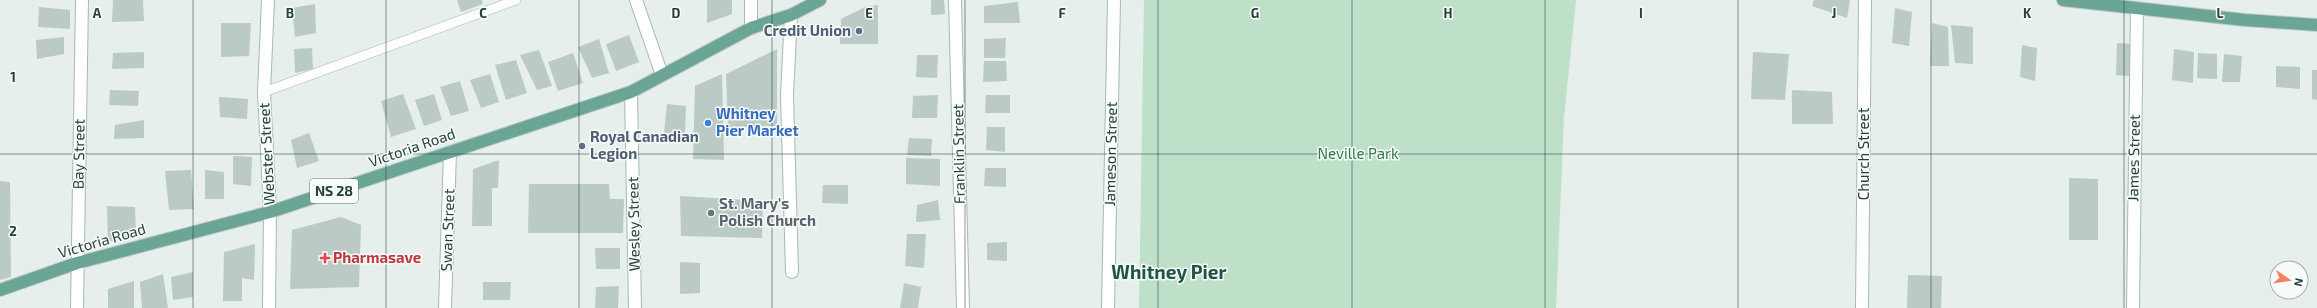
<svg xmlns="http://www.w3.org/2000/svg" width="2317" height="308" viewBox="0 0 2317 308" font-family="'Exo 2',sans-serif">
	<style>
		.green { fill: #bfe0c8 }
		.building { fill: #bbcac4 }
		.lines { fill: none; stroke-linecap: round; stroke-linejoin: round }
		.service-casing { stroke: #a8b8b2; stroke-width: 10 }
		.minor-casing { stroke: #a8b8b2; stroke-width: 14 }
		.tertiary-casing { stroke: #a8b8b2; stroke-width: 14 }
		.primary-casing { stroke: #c2cac8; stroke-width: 14 }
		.service { stroke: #fff; stroke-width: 9 }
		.minor { stroke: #fff; stroke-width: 12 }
		.tertiary { stroke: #fff; stroke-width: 12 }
		.primary { stroke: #6aa596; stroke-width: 12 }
		.grid { fill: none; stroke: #24423a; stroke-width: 1; stroke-opacity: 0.55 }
		.service-dot { fill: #5c6f8a; stroke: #f7fbf9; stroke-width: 1.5 }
		.shop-dot { fill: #3f7fe0; stroke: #f7fbf9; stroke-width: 1.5 }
		.worship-dot { fill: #6b7280; stroke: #f7fbf9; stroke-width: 1.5 }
		.health-dot { fill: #e0444e; stroke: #f7fbf9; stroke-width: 1.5 }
		.labels { text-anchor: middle; stroke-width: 3; stroke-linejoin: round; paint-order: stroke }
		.shield { fill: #f7fbf9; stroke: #637a73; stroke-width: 1 }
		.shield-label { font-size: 14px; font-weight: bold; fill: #24423a }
		.service-label { font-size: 15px; font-weight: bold; fill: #4e5e75; stroke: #f7fbf9; text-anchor: end }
		.shop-label { font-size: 15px; font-weight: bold; fill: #366cbe; stroke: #f7fbf9; text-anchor: start }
		.street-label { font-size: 15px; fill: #24423a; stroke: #f7fbf9 }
		.park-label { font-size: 15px; fill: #2d7a4b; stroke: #f7fbf9 }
		.worship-label { font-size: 15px; font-weight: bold; fill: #5b616d; stroke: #f7fbf9; text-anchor: start }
		.health-label { font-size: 15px; font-weight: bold; fill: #be3a42; stroke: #f7fbf9; text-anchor: start }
		.district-label { font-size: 19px; font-weight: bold; fill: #1f5548; stroke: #f7fbf9 }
		.grid-label { font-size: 13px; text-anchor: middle; font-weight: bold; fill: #24423a; stroke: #f7fbf9; stroke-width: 3; stroke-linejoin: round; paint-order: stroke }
	</style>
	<rect width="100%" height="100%" fill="#e6efeb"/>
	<path class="green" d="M 1144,0 L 1576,0 L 1564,118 L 1556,308 L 1139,308 Z"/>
	<path class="building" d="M 113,0 L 143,0 L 144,21 L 112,22 Z
		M 457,0 L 482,0 L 483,4 L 461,12 Z
		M 707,0 L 732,0 L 732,14 L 707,23 Z
		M 931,0 L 944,0 L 945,14 L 931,15 Z
		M 1814,0 L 1850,0 L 1847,18 L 1812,6 Z
		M 1018,2 L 1020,23 L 984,23 L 984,6 Z
		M 315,4 L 316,33 L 295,37 L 292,8 Z
		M 878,5 L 878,44 L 840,44 L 841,19 L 865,7 Z
		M 39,7 L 70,10 L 70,29 L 38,27 Z
		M 1895,8 L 1912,12 L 1909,46 L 1892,43 Z
		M 221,23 L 251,23 L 249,56 L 221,57 Z
		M 1932,23 L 1948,27 L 1949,66 L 1930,66 Z
		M 1951,25 L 1973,27 L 1973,64 L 1955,63 Z
		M 629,35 L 639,62 L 616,71 L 606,44 Z
		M 64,37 L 64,54 L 37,59 L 36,40 Z
		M 1006,38 L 1005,58 L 984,58 L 984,39 Z
		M 599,39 L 609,73 L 592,78 L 578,47 Z
		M 2117,43 L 2131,44 L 2129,76 L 2116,75 Z
		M 2022,45 L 2037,48 L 2035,81 L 2020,77 Z
		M 312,48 L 313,69 L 295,73 L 294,49 Z
		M 777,49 L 777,126 L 728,127 L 726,74 Z
		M 2174,49 L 2194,52 L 2193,83 L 2172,80 Z
		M 539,50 L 552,86 L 537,90 L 520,55 Z
		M 144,52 L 144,68 L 112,69 L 113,53 Z
		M 1753,52 L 1789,54 L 1785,100 L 1751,99 Z
		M 573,53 L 583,83 L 558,91 L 548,62 Z
		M 2198,53 L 2217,54 L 2217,79 L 2197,78 Z
		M 2224,54 L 2242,56 L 2240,82 L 2222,82 Z
		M 917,55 L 938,55 L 937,78 L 916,77 Z
		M 516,60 L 527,93 L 506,100 L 495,65 Z
		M 984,61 L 1006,61 L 1007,81 L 983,82 Z
		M 2276,66 L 2300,67 L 2300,89 L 2276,87 Z
		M 2312,70 L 2317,70 L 2317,100 L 2312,99 Z
		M 490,74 L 499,102 L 481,108 L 470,80 Z
		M 722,74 L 724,160 L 693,159 L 695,86 Z
		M 460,81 L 469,111 L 451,116 L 440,87 Z
		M 110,90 L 139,91 L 138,106 L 109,105 Z
		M 1792,90 L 1832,92 L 1833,124 L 1792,124 Z
		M 403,94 L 416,129 L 391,137 L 381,101 Z
		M 434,94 L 442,120 L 424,126 L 415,100 Z
		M 938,95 L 937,118 L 912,118 L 913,96 Z
		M 986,95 L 1010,95 L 1010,113 L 985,113 Z
		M 219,97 L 248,99 L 247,119 L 220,117 Z
		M 667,104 L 686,106 L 685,134 L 664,133 Z
		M 144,120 L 144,138 L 114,139 L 115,125 Z
		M 987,127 L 1005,127 L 1005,152 L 986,150 Z
		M 309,133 L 319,161 L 297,168 L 291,140 Z
		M 909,138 L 932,139 L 931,156 L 907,155 Z
		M 233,156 L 252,157 L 251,186 L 233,184 Z
		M 906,158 L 940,159 L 940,186 L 906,184 Z
		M 499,160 L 498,188 L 492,188 L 492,226 L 472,226 L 473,169 Z
		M 985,168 L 1006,168 L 1006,187 L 984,186 Z
		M 191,170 L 194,209 L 169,210 L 165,171 Z
		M 205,170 L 224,172 L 224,199 L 205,199 Z
		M 2069,178 L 2098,179 L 2098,240 L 2069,240 Z
		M 0,181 L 10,182 L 11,277 L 0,280 Z
		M 529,184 L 609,184 L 610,199 L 624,199 L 623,233 L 528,233 Z
		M 823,185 L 848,185 L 848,204 L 822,203 Z
		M 680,196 L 763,201 L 762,238 L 681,236 Z
		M 938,200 L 940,220 L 916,222 L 917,205 Z
		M 107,206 L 135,207 L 136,234 L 108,242 Z
		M 341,217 L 361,225 L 359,287 L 290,289 L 292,230 Z
		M 907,234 L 926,234 L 924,268 L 905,266 Z
		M 1007,242 L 1007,261 L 987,260 L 987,243 Z
		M 255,244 L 254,280 L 242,278 L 242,301 L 223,301 L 224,252 Z
		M 595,248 L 620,248 L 620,269 L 596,269 Z
		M 680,262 L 700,263 L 700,293 L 680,294 Z
		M 193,272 L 193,297 L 173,300 L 171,277 Z
		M 163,274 L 168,308 L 142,308 L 140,282 Z
		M 1908,275 L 1942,276 L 1941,308 L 1907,308 Z
		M 134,281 L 134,308 L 108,308 L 108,289 Z
		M 483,282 L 511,282 L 510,300 L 483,300 Z
		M 904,283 L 921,287 L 918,308 L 900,308 Z
		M 619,286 L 618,308 L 595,308 L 596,287 Z"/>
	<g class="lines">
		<defs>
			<path id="service" d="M 264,92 L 516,0"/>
			<path id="minor" d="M 268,0 L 264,92 L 270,212 L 269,308
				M 636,0 L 662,75
				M 955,0 L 963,308
				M 791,15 L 787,95 L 792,272
				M 751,28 L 751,0
				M 631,92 L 635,308
				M 77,308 L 82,0
				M 445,308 L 450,152
				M 2133,308 L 2137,8"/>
			<path id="tertiary" d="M 1108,308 L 1114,0
				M 1862,308 L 1865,0"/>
			<path id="primary" d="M 2063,0 L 2245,20 L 2317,25
				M 0,290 L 77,263 L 270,212 L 631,92 L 751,28 L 791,15 L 820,0"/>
		</defs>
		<use href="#service" class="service-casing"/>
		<use href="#minor" class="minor-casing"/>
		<use href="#tertiary" class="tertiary-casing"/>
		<use href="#primary" class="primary-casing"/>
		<use href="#service" class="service"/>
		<use href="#minor" class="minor"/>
		<use href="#tertiary" class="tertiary"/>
		<use href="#primary" class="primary"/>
	</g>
	<path class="grid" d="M 193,0 L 193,308M 386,0 L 386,308M 579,0 L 579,308M 772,0 L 772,308M 965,0 L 965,308M 1158,0 L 1158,308M 1352,0 L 1352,308M 1545,0 L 1545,308M 1738,0 L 1738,308M 1931,0 L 1931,308M 2124,0 L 2124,308M 0,154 L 2317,154"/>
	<g class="service-dot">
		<circle cx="859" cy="31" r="4"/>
		<circle cx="582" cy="146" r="4"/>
	</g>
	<circle class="shop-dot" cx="708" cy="123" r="4"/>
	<circle class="worship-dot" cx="711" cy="213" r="4"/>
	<path class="health-dot" d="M323 252h4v4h4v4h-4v4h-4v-4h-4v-4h4z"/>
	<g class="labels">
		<rect class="shield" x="310" y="179" width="48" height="24" rx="3"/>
		<g class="shield-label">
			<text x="334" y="196">NS 28</text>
		</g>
		<g class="service-label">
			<text x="851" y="36">Credit Union</text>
			<text x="590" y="142" text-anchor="start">Royal Canadian<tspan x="590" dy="17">Legion</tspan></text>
		</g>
		<g class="shop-label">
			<text x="716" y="119">Whitney<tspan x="716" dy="17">Pier Market</tspan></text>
		</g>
		<g class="street-label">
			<text transform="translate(412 148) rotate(-19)" y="5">Victoria Road</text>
			<text transform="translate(79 154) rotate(-89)" y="5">Bay Street</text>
			<text transform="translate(267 154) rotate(-93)" y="5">Webster Street</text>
			<text transform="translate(959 154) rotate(-91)" y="5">Franklin Street</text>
			<text transform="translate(1111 154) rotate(-89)" y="5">Jameson Street</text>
			<text transform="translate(1864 154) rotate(-90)" y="5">Church Street</text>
			<text transform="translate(2134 158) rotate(-89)" y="5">James Street</text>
			<text transform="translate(634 224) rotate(-91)" y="5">Wesley Street</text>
			<text transform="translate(448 230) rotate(-88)" y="5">Swan Street</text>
			<text transform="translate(102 241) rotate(-16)" y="5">Victoria Road</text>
		</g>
		<g class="park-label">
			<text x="1358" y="159">Neville Park</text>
		</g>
		<g class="worship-label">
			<text x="719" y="209">St. Mary's<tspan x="719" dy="17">Polish Church</tspan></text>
		</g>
		<g class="health-label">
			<text x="333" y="263">Pharmasave</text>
		</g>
		<g class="district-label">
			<text x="1169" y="279">Whitney Pier</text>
		</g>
	</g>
	<g class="grid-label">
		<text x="97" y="18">A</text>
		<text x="290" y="18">B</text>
		<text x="483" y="18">C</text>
		<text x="676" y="18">D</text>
		<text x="869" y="18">E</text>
		<text x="1062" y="18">F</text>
		<text x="1255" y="18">G</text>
		<text x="1448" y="18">H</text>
		<text x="1641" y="18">I</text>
		<text x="1834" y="18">J</text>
		<text x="2027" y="18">K</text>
		<text x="2220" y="18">L</text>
		<text x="13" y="82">1</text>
		<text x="13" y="236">2</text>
	</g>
	<g transform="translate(2289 280) rotate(103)"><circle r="19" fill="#f7fbf9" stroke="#a3b1ad"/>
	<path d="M0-3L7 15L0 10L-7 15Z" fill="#f4845f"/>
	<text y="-6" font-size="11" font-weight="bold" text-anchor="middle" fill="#24423a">N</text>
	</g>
</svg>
